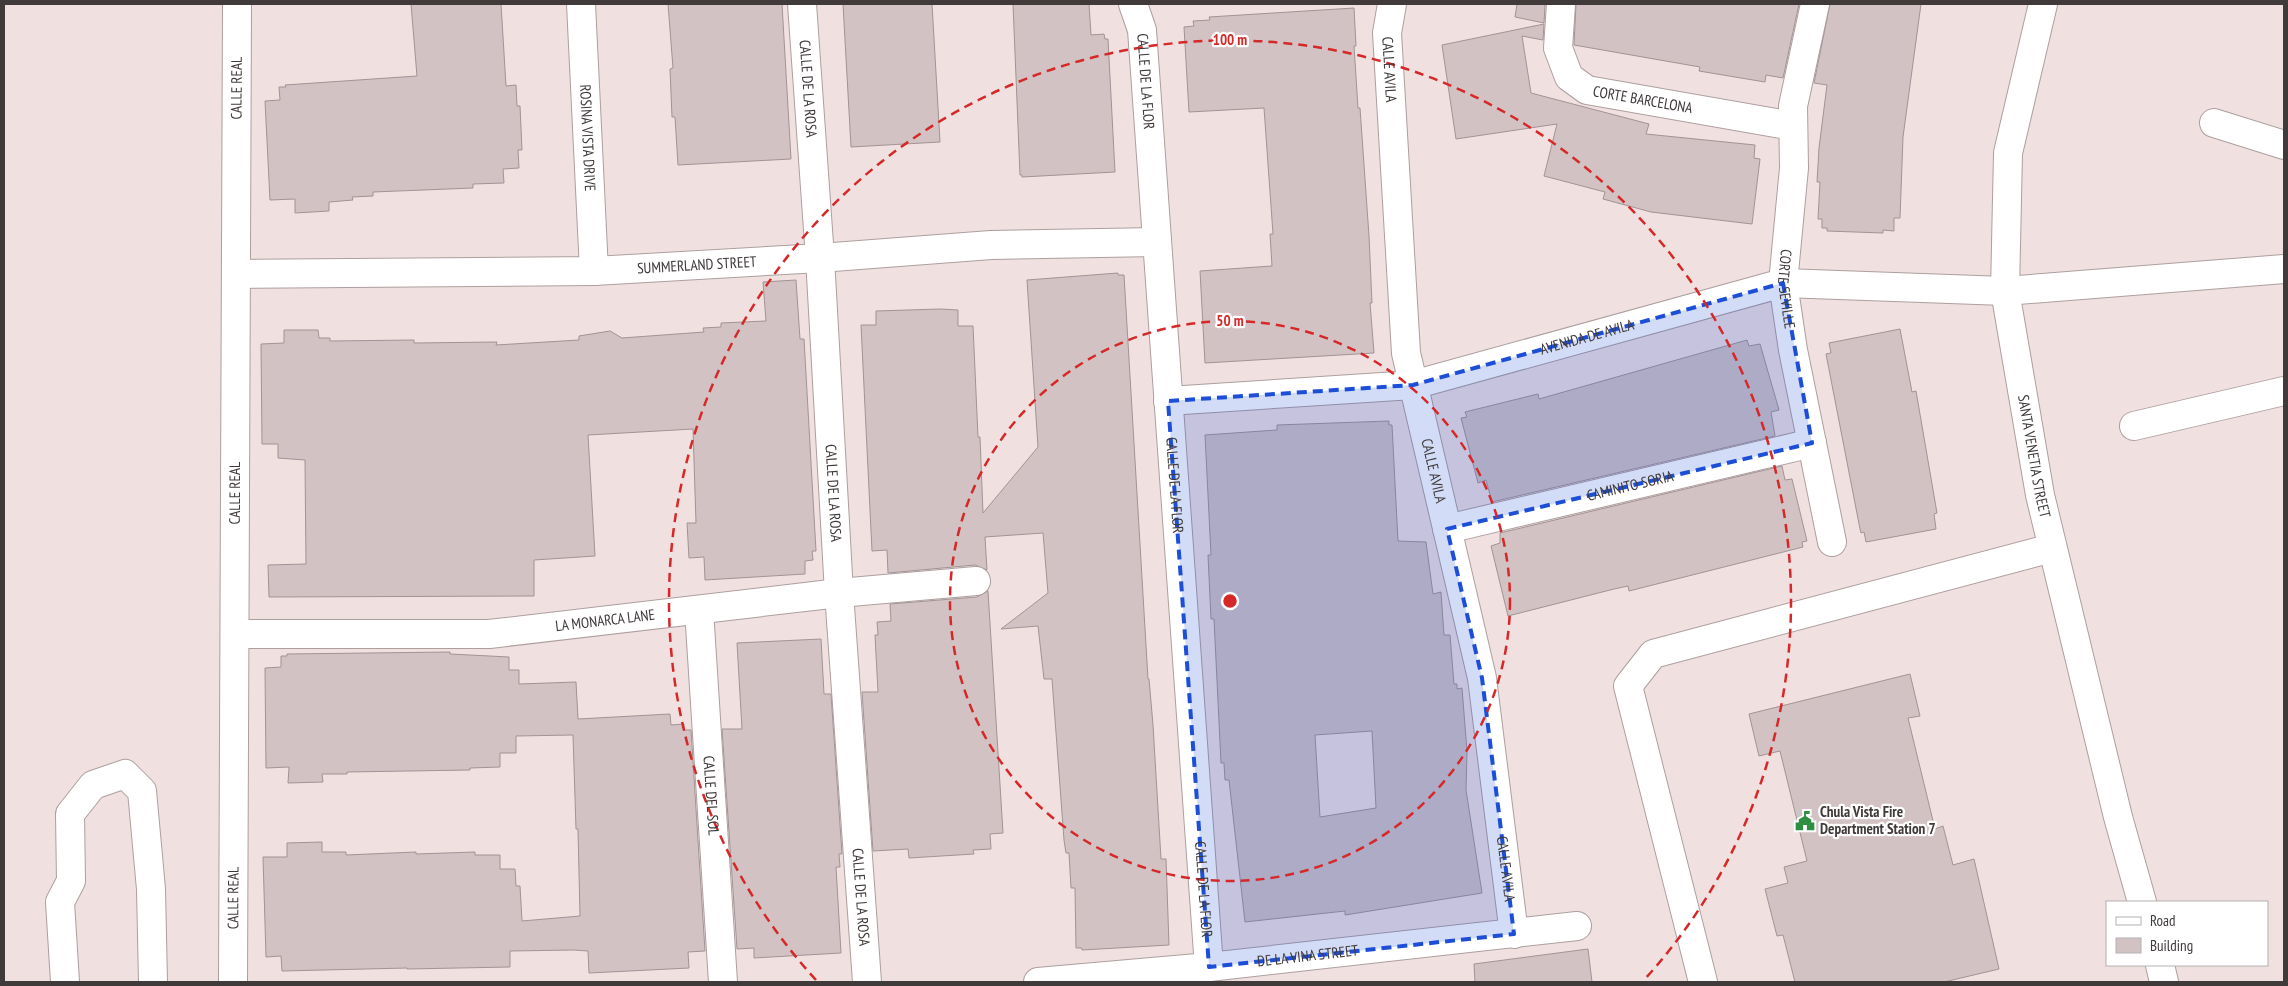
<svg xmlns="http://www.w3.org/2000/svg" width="2288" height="986" viewBox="0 0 2288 986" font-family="'PT Sans Narrow',sans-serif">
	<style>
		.building { fill: #d2c2c3; stroke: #a29394; fill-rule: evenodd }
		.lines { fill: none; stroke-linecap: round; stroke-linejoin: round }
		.minor-casing { stroke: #ae9f9f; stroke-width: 30 }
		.minor { stroke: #fff; stroke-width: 28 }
		.marked { fill: #1d4ed8; fill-opacity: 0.2; stroke: #1d4ed8; stroke-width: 4; stroke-dasharray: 10 6; stroke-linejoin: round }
		.ring { fill: none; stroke: #d62828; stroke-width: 2.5; stroke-dasharray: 9 6 }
		.labels { text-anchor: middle; stroke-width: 4.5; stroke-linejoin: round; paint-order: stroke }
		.street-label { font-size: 15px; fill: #403a3a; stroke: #fff }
		.poi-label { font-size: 15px; font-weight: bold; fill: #403a3a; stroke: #fff; text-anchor: start }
		.centre { fill: #d62828; stroke: #fff; stroke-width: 2.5 }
		.ring-label { font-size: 15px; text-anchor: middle; font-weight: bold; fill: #d62828; stroke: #fff; stroke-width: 4.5; stroke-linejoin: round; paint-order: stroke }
	</style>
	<rect width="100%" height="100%" fill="#f0e0e0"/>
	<path class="building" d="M 411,4 L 501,4 L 506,86 L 516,85 L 517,106 L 520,106 L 522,150 L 518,150 L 519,168 L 503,169 L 504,183 L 473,184 L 473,188 L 373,192 L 373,196 L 352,197 L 353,200 L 329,202 L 329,211 L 295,213 L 295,199 L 270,200 L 265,101 L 280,100 L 279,87 L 286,87 L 285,85 L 417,76 Z
		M 668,4 L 782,4 L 791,159 L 678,165 L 675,117 L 672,117 L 670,69 L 673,68 Z
		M 843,4 L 932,4 L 940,142 L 851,147 Z
		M 1013,4 L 1089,4 L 1091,35 L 1104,34 L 1105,39 L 1108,39 L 1115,172 L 1022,177 L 1022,175 L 1020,175 Z
		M 1517,4 L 1545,4 L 1544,23 L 1515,17 Z
		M 1576,4 L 1799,4 L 1783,78 L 1766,75 L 1765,82 L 1699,71 L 1700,67 L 1574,45 Z
		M 1830,4 L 1921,4 L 1903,137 L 1900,218 L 1894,218 L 1894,231 L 1883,230 L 1883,233 L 1827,231 L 1827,228 L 1822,228 L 1822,219 L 1818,219 L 1820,182 L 1817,182 L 1819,148 L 1827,85 L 1814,83 Z
		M 1354,8 L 1356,46 L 1354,46 L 1358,108 L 1360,108 L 1369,236 L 1372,303 L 1370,303 L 1374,353 L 1205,363 L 1200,271 L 1272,266 L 1270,234 L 1273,234 L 1264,108 L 1189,112 L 1184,27 L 1194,26 L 1193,21 L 1210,20 L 1209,17 Z
		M 1544,24 L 1543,40 L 1522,36 L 1531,93 L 1649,124 L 1646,134 L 1755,145 L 1754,158 L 1760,159 L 1752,224 L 1651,212 L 1603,199 L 1605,192 L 1544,176 L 1557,124 L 1456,139 L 1442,45 Z
		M 1118,273 L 1118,275 L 1124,275 L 1148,679 L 1149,679 L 1153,725 L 1161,859 L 1166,859 L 1169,945 L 1082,950 L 1082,948 L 1076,948 L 1075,888 L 1071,888 L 1069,853 L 1066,853 L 1064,840 L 1052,679 L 1044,679 L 1038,626 L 1001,629 L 1048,593 L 1043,533 L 985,537 L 987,570 L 975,565 L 888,573 L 887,550 L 872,551 L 861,325 L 876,325 L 876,311 L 940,309 L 958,310 L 958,326 L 973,326 L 978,437 L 980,437 L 983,513 L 1038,447 L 1027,280 Z
		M 796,280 L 800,339 L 804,339 L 816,551 L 812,551 L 813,560 L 805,561 L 805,574 L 705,580 L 704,557 L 689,558 L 687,523 L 696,523 L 693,429 L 588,435 L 595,556 L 534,560 L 534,596 L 269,597 L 268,565 L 306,564 L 305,460 L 278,458 L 278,444 L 262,444 L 261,344 L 284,343 L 284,330 L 318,330 L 319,338 L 330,338 L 330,341 L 414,340 L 414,343 L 497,342 L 496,345 L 579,340 L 579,336 L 610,331 L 622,338 L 704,332 L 703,328 L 721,327 L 721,323 L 766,321 L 763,282 Z
		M 1900,329 L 1912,392 L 1916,391 L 1937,513 L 1934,514 L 1936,529 L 1866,542 L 1864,532 L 1861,533 L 1860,529 L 1826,354 L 1831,353 L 1829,343 Z
		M 1747,340 L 1749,346 L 1760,344 L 1779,410 L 1771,412 L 1775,436 L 1492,502 L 1486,480 L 1478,483 L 1461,418 L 1467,417 L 1465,412 L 1538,394 L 1539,399 Z
		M 1389,421 L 1389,425 L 1392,425 L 1398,541 L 1426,542 L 1433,594 L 1441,592 L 1444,635 L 1450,635 L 1454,684 L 1457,684 L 1457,689 L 1462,688 L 1467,751 L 1466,790 L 1482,893 L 1345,915 L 1345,911 L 1245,922 L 1229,780 L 1225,780 L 1224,763 L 1221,763 L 1214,619 L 1211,619 L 1208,555 L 1211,555 L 1205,435 L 1277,430 L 1277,425 ZM 1372,731 L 1376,808 L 1320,817 L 1315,735 Z
		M 1782,466 L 1785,480 L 1792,479 L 1807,541 L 1802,542 L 1803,547 L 1629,591 L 1628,586 L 1614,589 L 1508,616 L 1491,546 L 1500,543 L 1500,533 Z
		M 988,591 L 1003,833 L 990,834 L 991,849 L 973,850 L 974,854 L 909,858 L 908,849 L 873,851 L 862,692 L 878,692 L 875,635 L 878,635 L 877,622 L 891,621 L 890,604 L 977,597 Z
		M 821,639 L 824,694 L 831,694 L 842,854 L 839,854 L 840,867 L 836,867 L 841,953 L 754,958 L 754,948 L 737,949 L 722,729 L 742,729 L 737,643 Z
		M 450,652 L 450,654 L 509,657 L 509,670 L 519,670 L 519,684 L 576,682 L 578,719 L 670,714 L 671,725 L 684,724 L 684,730 L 691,730 L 705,951 L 688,952 L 689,968 L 589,973 L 588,951 L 574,950 L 510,951 L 510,967 L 407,969 L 407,968 L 282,971 L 281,956 L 266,957 L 263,857 L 287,857 L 287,843 L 322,842 L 322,852 L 346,852 L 346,855 L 416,852 L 416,854 L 475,852 L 475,855 L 500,855 L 500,869 L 515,869 L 516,886 L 520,886 L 522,921 L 580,916 L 578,829 L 576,829 L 573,735 L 516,736 L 516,753 L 500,753 L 500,767 L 470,768 L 470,770 L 347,772 L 347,774 L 322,774 L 323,782 L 288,783 L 289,767 L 266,768 L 265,668 L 281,667 L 281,656 L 287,656 L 287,654 Z
		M 1910,674 L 1920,716 L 1908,718 L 1935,829 L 1943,826 L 1953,865 L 1974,859 L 1999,969 L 1944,982 L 1795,982 L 1783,935 L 1777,936 L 1765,889 L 1788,883 L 1784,867 L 1807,861 L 1780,751 L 1759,756 L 1749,714 Z
		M 1588,949 L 1592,982 L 1475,982 L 1474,964 Z"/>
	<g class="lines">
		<defs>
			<g id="minor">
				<path id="s1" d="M 581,4 L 594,271"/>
				<path id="s2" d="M 802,4 L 820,258 L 839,593 L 867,982"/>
				<path id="s3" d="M 1133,4 L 1142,30 L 1209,967"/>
				<path id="s4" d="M 1392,4 L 1387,33 L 1406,353 L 1482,678 L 1514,934"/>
				<path id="s5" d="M 1561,4 L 1558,48 L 1569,77 L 1587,90 L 1793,126"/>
				<path id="s6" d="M 1815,4 L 1793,106 L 1794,168 L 1783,283 L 1793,350 L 1832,542"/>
				<path id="s7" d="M 2043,4 L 2008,153 L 2005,291 L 2040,495 L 2118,817 L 2142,902"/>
				<path d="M 2214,123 L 2284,145"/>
				<path id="s8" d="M 237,274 L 594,271 L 820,258 L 991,245 L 1157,242"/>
				<path id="s9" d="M 1168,401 L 1413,385 L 1783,283 L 2005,291 L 2284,269"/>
				<path d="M 2134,426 L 2284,391"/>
				<path id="s10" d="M 1447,529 L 1812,443"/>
				<path id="s11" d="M 699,610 L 723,982"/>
				<path id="s12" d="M 235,634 L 489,634 L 839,593 L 976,581"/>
				<path d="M 2160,965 L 2164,982"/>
				<path d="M 65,982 L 60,902 L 71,881 L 70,814 L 93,785 L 125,774 L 142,791 L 151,889 L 153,982"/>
				<path id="s13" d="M 233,982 L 237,4"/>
				<path id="s14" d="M 1038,982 L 1209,967 L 1577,926"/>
				<path d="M 1703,982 L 1628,686 L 1653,654 L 2052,548"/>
			</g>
		</defs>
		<use href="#minor" class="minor-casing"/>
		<use href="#minor" class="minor"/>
	</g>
	<path class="marked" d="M 1783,283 L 1812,443 L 1447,529 L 1482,678 L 1514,934 L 1209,967 L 1168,401 L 1413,385 Z"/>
	<g class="ring">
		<circle cx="1230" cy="601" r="280"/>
		<path d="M816 980A561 561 0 1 1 1644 980"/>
	</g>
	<defs>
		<symbol id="civic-bare" viewBox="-9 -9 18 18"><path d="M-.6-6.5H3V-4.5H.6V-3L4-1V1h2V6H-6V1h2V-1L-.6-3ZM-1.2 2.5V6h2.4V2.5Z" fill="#2e8e41" stroke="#fff" stroke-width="2.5" paint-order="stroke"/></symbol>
	</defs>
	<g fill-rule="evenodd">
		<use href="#civic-bare" x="1791" y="807" width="28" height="28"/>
	</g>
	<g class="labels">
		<g class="street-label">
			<text dy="5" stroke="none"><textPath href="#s4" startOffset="66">CALLE AVILA</textPath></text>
			<text dy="5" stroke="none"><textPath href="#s3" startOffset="79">CALLE DE LA FLOR</textPath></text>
			<text dy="5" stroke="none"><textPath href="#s13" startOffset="894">CALLE REAL</textPath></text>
			<text dy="5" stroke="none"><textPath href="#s2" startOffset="85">CALLE DE LA ROSA</textPath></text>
			<text dy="5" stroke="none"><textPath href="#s5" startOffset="154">CORTE BARCELONA</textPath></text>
			<text dy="5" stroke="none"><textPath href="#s1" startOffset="134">ROSINA VISTA DRIVE</textPath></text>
			<text dy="5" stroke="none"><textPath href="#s8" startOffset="460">SUMMERLAND STREET</textPath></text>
			<text dy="5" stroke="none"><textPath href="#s6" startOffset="288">CORTE SEVILLE</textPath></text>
			<text dy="5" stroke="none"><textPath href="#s9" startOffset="426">AVENIDA DE AVILA</textPath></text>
			<text dy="5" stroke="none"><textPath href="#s7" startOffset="459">SANTA VENETIA STREET</textPath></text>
			<text dy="5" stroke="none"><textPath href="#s4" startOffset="471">CALLE AVILA</textPath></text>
			<text dy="5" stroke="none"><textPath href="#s3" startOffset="484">CALLE DE LA FLOR</textPath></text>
			<text dy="5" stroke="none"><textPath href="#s10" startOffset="188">CAMINITO SORIA</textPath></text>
			<text dy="5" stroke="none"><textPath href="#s13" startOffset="489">CALLE REAL</textPath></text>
			<text dy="5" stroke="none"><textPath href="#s2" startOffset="490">CALLE DE LA ROSA</textPath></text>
			<text dy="5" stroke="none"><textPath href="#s12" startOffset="371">LA MONARCA LANE</textPath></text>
			<text dy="5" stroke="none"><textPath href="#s11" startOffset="186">CALLE DEL SOL</textPath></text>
			<text dy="5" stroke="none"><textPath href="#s4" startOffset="876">CALLE AVILA</textPath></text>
			<text dy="5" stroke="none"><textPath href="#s3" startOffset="889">CALLE DE LA FLOR</textPath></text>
			<text dy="5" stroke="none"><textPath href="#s2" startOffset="895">CALLE DE LA ROSA</textPath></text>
			<text dy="5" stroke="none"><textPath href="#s13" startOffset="84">CALLE REAL</textPath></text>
			<text dy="5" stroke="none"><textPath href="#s14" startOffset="271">DE LA VINA STREET</textPath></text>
		</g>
		<g class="poi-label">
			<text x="1820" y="817">Chula Vista Fire<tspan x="1820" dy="17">Department Station 7</tspan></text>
		</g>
	</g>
	<circle cx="1230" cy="601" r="8" class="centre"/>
	<g class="ring-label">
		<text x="1230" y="45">100 m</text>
		<text x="1230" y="326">50 m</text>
	</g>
	<rect width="2288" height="986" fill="none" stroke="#403a3a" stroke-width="10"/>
	<rect x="2106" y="901" width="162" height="65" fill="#ffffff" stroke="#b3b0b0"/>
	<rect x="2116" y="917" width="25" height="8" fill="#ffffff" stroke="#b3b0b0"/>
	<text x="2150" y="926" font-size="15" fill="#403a3a">Road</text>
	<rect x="2116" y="938" width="25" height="15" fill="#d2c2c3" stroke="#b3b0b0"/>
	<text x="2150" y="951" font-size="15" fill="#403a3a">Building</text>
</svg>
